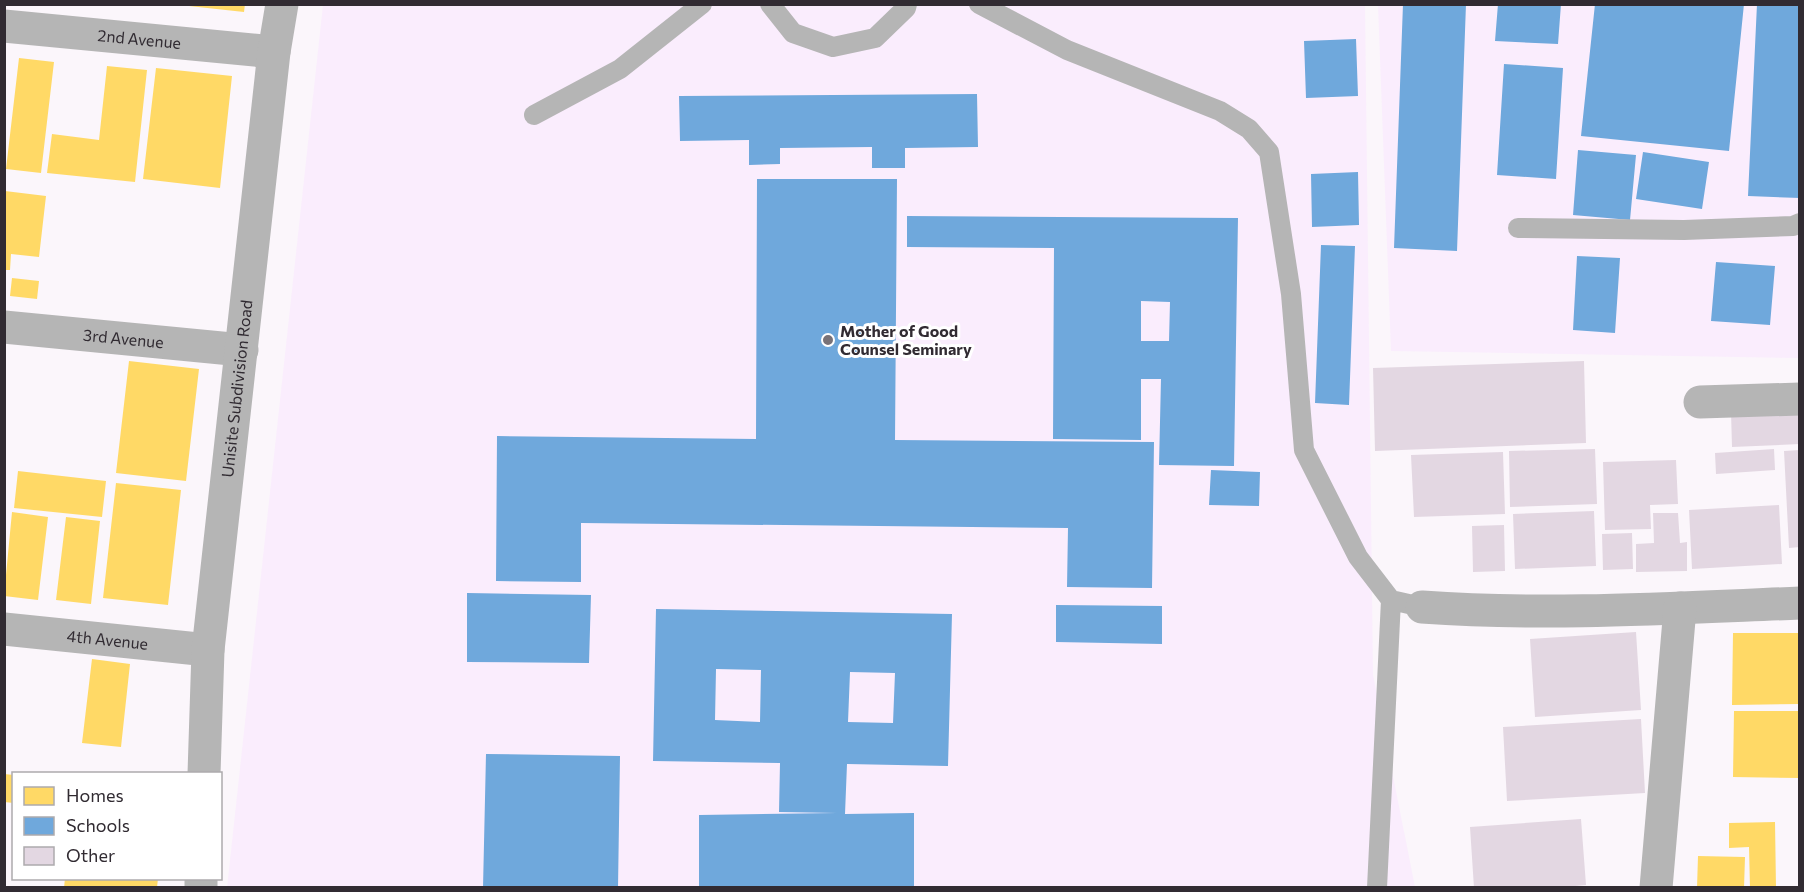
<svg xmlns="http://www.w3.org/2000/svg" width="1804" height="892" viewBox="0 0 1804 892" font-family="Commissioner,sans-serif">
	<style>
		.built { fill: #faedfd }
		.homes { fill: #ffd966 }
		.schools { fill: #6fa8dc; fill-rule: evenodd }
		.building { fill: #e3d7e2 }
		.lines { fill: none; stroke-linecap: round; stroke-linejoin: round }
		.service { stroke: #b5b5b5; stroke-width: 20 }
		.minor { stroke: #b5b5b5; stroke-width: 33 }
		.tertiary { stroke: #b5b5b5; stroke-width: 33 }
		.poi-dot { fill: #787278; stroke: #fff; stroke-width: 2 }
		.labels { text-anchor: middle; stroke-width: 6; stroke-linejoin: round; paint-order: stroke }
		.street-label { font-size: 16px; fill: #312b32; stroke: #fff }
		.poi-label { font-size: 16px; font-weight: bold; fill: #312b32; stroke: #fff; text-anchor: start }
	</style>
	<rect width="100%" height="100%" fill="#fbf6fb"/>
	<path class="built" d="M 323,5 L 1365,5 L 1373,675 L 1415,887 L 227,888 Z
		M 1378,5 L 1799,5 L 1799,358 L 1391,351 Z"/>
	<path class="homes" d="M 189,4 L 245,4 L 244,12 L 189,6 Z
		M 19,58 L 54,62 L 41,173 L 6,169 Z
		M 107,66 L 147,70 L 135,182 L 47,173 L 52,134 L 99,140 Z
		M 156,68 L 232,76 L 220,188 L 143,179 Z
		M 5,191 L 46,196 L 39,257 L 11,254 L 10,270 L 5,270 Z
		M 12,278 L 39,281 L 37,299 L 10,296 Z
		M 129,361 L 199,369 L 186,481 L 116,473 Z
		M 18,471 L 106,481 L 102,517 L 14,508 Z
		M 116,483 L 181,490 L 168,605 L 103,598 Z
		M 12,512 L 48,517 L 38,600 L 4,596 Z
		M 66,517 L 100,521 L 91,604 L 56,600 Z
		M 1733,633 L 1800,633 L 1800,704 L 1732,705 Z
		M 92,659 L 130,664 L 121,747 L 82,743 Z
		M 1734,711 L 1800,711 L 1800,778 L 1733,777 Z
		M 4,774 L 14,775 L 14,803 L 4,802 Z
		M 1775,822 L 1776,888 L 1750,888 L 1749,847 L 1729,848 L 1729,823 Z
		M 1698,856 L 1745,857 L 1744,888 L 1697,888 Z
		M 65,878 L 158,878 L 157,888 L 64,888 Z"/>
	<path class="schools" d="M 1403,4 L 1466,4 L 1457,251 L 1394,248 Z
		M 1498,4 L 1561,4 L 1558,44 L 1495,41 Z
		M 1595,4 L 1744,4 L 1729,151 L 1581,136 Z
		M 1757,4 L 1800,4 L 1800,198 L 1748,196 Z
		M 1356,39 L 1358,96 L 1306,98 L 1304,41 Z
		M 1504,64 L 1563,68 L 1556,179 L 1497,175 Z
		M 977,94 L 978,147 L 905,148 L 905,168 L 872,168 L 872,147 L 780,148 L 780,164 L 749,165 L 749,140 L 680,141 L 679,96 Z
		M 1578,150 L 1636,155 L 1630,220 L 1573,215 Z
		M 1643,152 L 1709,162 L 1702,209 L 1636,199 Z
		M 1358,172 L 1359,225 L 1312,227 L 1311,174 Z
		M 757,179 L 897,179 L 895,440 L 1154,442 L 1152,588 L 1067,587 L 1068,528 L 581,523 L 581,582 L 496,581 L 497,436 L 756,439 Z
		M 907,216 L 1238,218 L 1234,466 L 1159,465 L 1161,379 L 1141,379 L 1141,440 L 1053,439 L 1054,248 L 907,247 ZM 1141,301 L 1170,302 L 1169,341 L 1141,341 Z
		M 1321,245 L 1355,246 L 1349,405 L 1315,403 Z
		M 1577,256 L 1620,258 L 1615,333 L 1573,330 Z
		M 1716,262 L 1775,266 L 1770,325 L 1711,321 Z
		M 1211,470 L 1260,472 L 1259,506 L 1209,505 Z
		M 467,593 L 591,595 L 589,663 L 467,662 Z
		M 1056,605 L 1162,606 L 1162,644 L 1056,642 Z
		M 656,609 L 952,614 L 948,766 L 847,764 L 845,814 L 914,813 L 914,888 L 699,888 L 699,815 L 837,813 L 779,812 L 780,763 L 653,761 ZM 716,669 L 761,670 L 760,722 L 715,720 ZM 850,672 L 895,673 L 893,723 L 848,722 Z
		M 486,754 L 620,756 L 618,888 L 483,888 Z"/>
	<path class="building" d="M 1584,361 L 1586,443 L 1375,451 L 1373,368 Z
		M 1800,409 L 1800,444 L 1732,447 L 1731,412 Z
		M 1595,449 L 1597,504 L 1510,507 L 1509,451 Z
		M 1774,449 L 1775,470 L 1716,474 L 1715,453 Z
		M 1800,450 L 1800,547 L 1789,548 L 1784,451 Z
		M 1503,452 L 1505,514 L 1414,517 L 1411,455 Z
		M 1676,460 L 1678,504 L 1650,505 L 1651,529 L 1605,530 L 1603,462 Z
		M 1779,505 L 1782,564 L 1692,569 L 1689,510 Z
		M 1594,511 L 1596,566 L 1515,569 L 1513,514 Z
		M 1653,513 L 1678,513 L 1680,543 L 1687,542 L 1687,571 L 1636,572 L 1636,544 L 1654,543 Z
		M 1504,525 L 1505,571 L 1473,572 L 1472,526 Z
		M 1632,533 L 1633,569 L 1603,570 L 1602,534 Z
		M 1636,632 L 1641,710 L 1535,717 L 1530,639 Z
		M 1641,719 L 1645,793 L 1507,801 L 1503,727 Z
		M 1581,819 L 1586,885 L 1554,888 L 1474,888 L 1470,827 Z"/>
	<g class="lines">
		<path class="service" d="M 770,4 L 793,33 L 833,47 L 875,38 L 906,8 L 907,4
			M 979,4 L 1067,50 L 1220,111 L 1249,129 L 1269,152 L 1291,294 L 1304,450 L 1358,557 L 1391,600 L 1422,607
			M 534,115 L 620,69 L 702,4
			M 1518,228 L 1684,230 L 1793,226 L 1800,223
			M 1377,888 L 1391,600"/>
		<g class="minor">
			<path id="s1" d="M 4,26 L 274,52"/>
			<path id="s2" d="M 4,327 L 242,350"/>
			<path d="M 1700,402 L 1800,399"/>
			<path d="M 1422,607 C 1547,616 1674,608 1800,603"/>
			<path id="s3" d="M 4,629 L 208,650"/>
			<path d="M 1656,888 L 1680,608"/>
		</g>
		<g class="tertiary">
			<path id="s4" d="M 204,774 L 208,650 L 274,52 L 282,4"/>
			<path d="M 201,888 L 201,878"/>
		</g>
	</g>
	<circle class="poi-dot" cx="828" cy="340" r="6"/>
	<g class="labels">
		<g class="street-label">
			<text dy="6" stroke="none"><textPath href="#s1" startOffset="136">2nd Avenue</textPath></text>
			<text dy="6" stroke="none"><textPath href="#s2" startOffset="120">3rd Avenue</textPath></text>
			<text dy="6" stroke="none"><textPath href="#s4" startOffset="387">Unisite Subdivision Road</textPath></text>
			<text dy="6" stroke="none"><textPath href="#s3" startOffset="104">4th Avenue</textPath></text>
		</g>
		<g class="poi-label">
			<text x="840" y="337">Mother of Good<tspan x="840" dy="18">Counsel Seminary</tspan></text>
		</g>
	</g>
	<rect width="1804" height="892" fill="none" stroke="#312b32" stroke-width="12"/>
	<rect x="12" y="772" width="210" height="108" fill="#ffffff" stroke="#adaaad" stroke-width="1.5"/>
	<rect x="24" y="787" width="30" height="18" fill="#ffd966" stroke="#adaaad" stroke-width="1.5"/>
	<text x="66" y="802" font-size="18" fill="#312b32">Homes</text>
	<rect x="24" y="817" width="30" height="18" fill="#6fa8dc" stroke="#adaaad" stroke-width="1.5"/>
	<text x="66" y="832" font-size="18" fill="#312b32">Schools</text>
	<rect x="24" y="847" width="30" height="18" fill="#e3d7e2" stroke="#adaaad" stroke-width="1.5"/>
	<text x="66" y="862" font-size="18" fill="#312b32">Other</text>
</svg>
